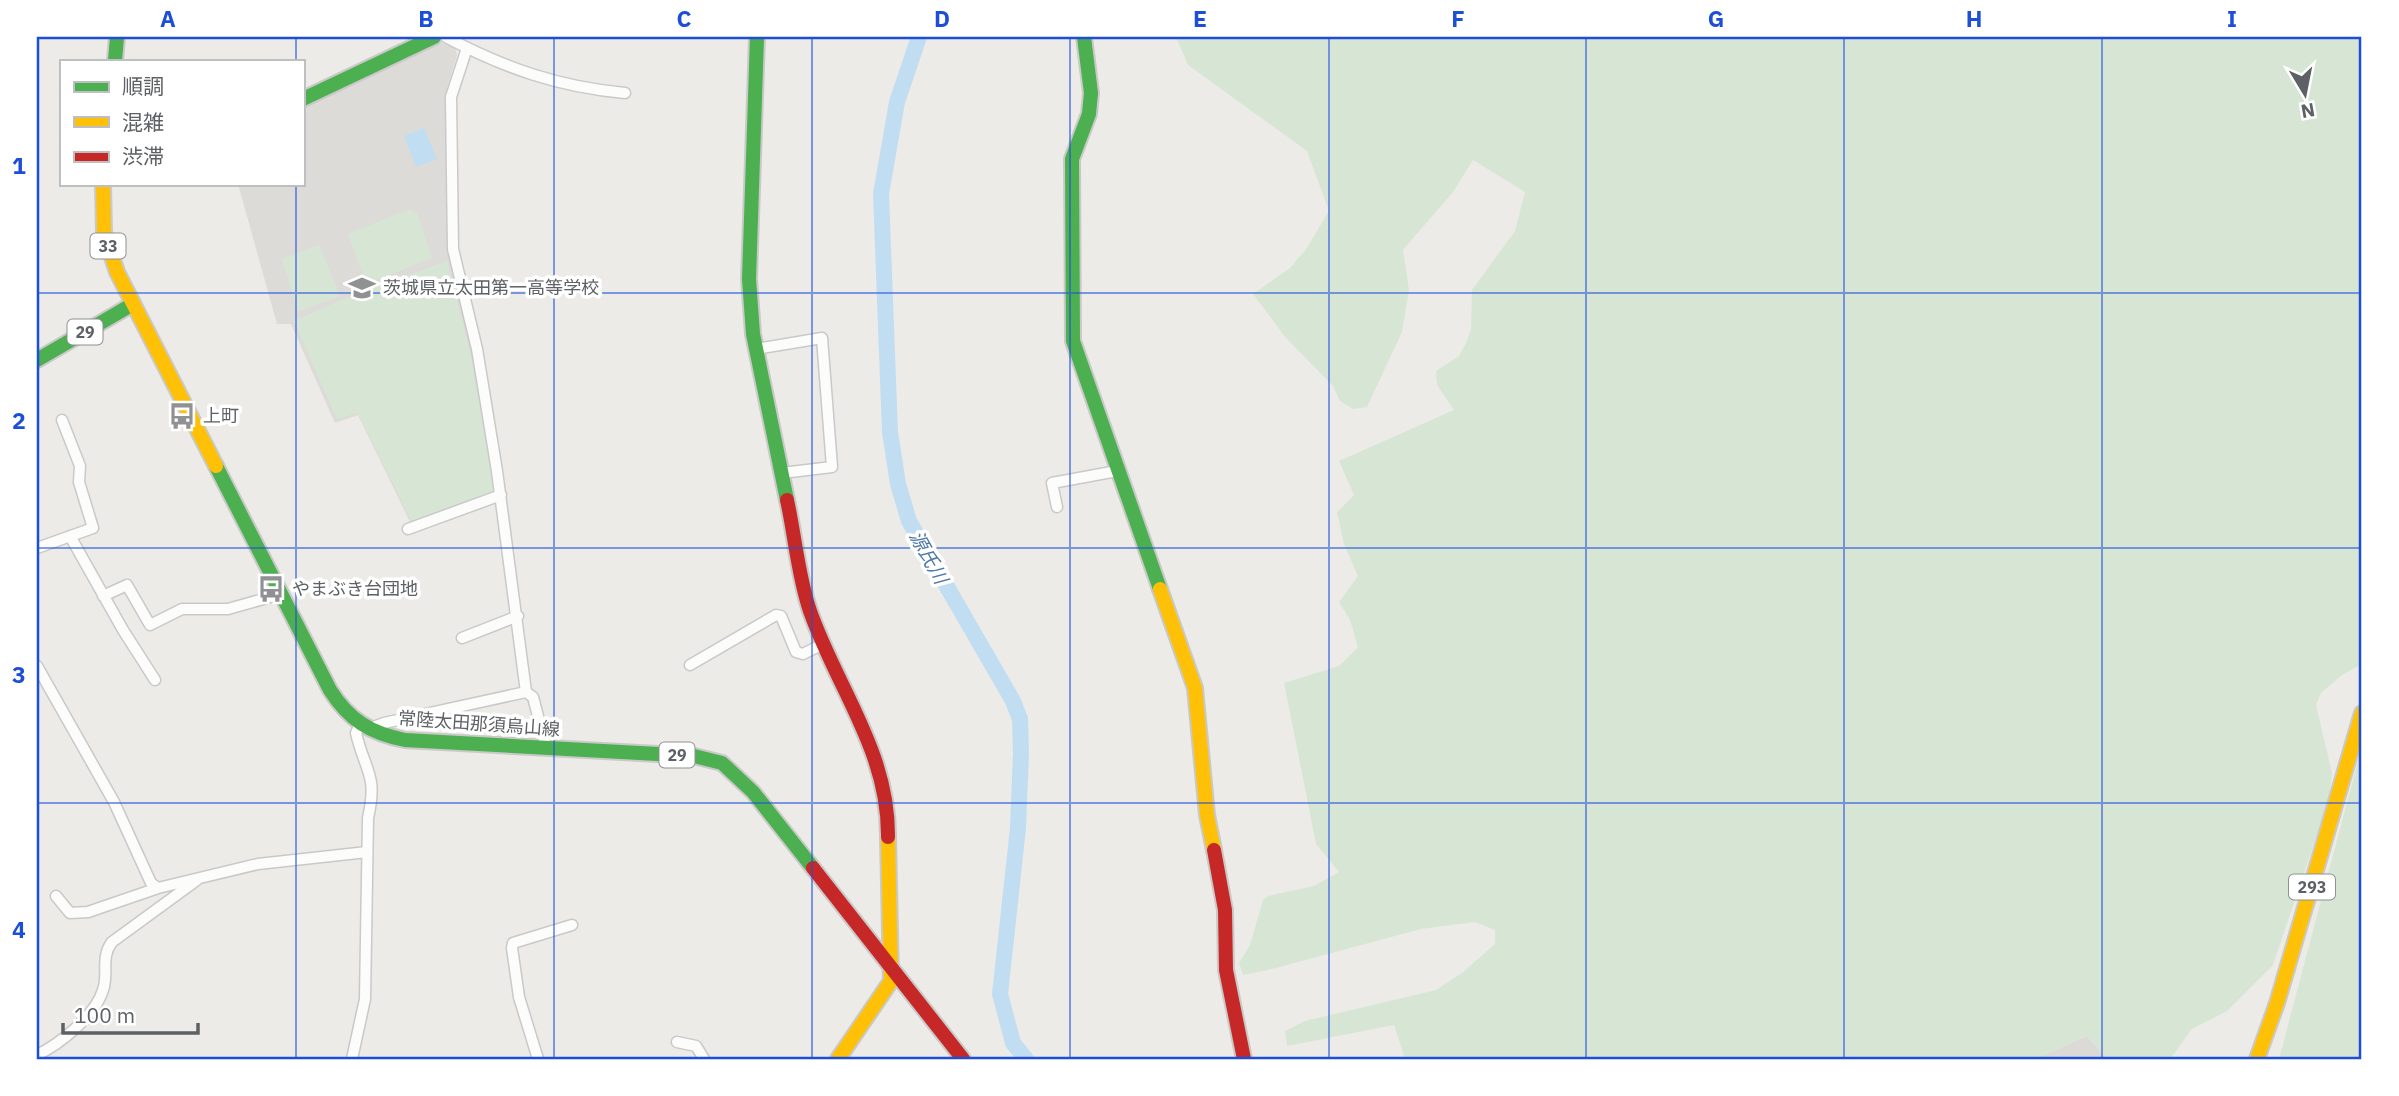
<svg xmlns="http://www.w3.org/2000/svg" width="2399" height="1096" viewBox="0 0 2399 1096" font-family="'IBM Plex Sans','Noto Sans JP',sans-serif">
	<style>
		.industrial { fill: #dcdad7 }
		.education { fill: #dddbd7 }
		.green { fill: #d7e6d4 }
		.water { fill: #c1ddf1 }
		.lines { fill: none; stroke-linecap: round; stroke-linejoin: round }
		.river { stroke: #c1ddf1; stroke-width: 16 }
		.street-casing { stroke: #c9c9c9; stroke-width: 13 }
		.fast-casing { stroke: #c9c9c8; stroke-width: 18 }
		.slow-casing { stroke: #c9c9c8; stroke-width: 18 }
		.jam-casing { stroke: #c9c9c8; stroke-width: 18 }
		.street { stroke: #fcfcfb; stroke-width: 10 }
		.fast { stroke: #4caf50; stroke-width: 14 }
		.slow { stroke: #ffc107; stroke-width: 14 }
		.jam { stroke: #c62828; stroke-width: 14 }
		.grid { fill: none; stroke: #1d4ed8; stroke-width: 2; stroke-opacity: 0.55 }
		.labels { text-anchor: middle; stroke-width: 7; stroke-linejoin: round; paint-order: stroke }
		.shield { fill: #fff; stroke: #8e9092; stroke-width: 2 }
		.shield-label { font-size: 16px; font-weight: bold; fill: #5d6064 }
		.poi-label { font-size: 18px; fill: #5d6064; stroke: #fff; text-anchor: start }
		.street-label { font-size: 18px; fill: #5d6064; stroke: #fff }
		.water-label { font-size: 19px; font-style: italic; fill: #4c78a6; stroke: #fff }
		.neatline { fill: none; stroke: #1d4ed8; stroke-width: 2.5 }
		.grid-label { font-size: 23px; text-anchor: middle; font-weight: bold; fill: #1d4ed8 }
	</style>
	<rect width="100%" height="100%" fill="#ecebe7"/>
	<path class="industrial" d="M 2087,1036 L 2107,1059 L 2034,1059 Z"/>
	<path class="education" d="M 435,41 L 455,47 L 457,55 L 447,88 L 448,233 L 473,349 L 498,493 L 411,524 L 358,415 L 335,423 L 291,324 L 277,324 L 238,184 L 303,184 L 303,104 Z"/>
	<path class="green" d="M 1176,37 L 2362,37 L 2362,664 L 2342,675 L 2321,693 L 2316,705 L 2332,773 L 2329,799 L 2273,965 L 2227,1011 L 2192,1029 L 2170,1059 L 2107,1059 L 2087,1036 L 2034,1059 L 1405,1059 L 1394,1025 L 1287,1046 L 1285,1031 L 1305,1021 L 1436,990 L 1462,973 L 1495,944 L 1495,930 L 1475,922 L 1421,929 L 1268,970 L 1243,975 L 1239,963 L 1250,945 L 1263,900 L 1268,896 L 1314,886 L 1339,872 L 1316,844 L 1284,683 L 1339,666 L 1358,647 L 1350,620 L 1339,602 L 1358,576 L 1344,544 L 1337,512 L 1354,495 L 1339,461 L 1454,410 L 1437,385 L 1436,371 L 1459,356 L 1466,343 L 1471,330 L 1472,290 L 1515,231 L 1525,192 L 1473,160 L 1453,192 L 1403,250 L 1409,290 L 1402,332 L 1367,407 L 1353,409 L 1340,401 L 1333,386 L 1286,338 L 1253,294 L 1290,268 L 1307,248 L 1329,211 L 1307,151 L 1188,65 Z
		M 408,210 L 417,213 L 432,258 L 366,284 L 348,234 Z
		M 319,245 L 340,296 L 298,312 L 282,259 Z
		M 447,261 L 470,352 L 495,491 L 412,522 L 358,413 L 337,419 L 294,321 L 346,298 Z
		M 2362,746 L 2362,1059 L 2279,1059 Z"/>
	<path class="water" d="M 424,128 L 437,159 L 416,167 L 404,136 Z"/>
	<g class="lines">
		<path class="river" d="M 919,37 L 897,102 L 881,194 L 890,432 L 898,484 L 909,521 L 1013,701 L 1020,719 L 1021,753 L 1018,828 L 1000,994 L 1013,1043 L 1026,1059"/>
		<defs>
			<path id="street" d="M 446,37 C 504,68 559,87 625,93
				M 467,48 L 451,97 L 453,249 L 477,349 L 497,471 L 526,692
				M 756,349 L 822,338 L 832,467 L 782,473
				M 1057,507 L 1052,483 L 1117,471
				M 408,529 L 501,495
				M 70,536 L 123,630 L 155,680
				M 37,548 L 93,528 L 79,482 L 80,466 L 62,420
				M 103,596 L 127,585 L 150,625 L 182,609 L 228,609 L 281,594
				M 462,638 L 518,616
				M 690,665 L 776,615 L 781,616 L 796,652 L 803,654 L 823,644
				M 37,666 L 114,802 L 151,883 L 158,888
				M 368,729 L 384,723 L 526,692 L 533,697 L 546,747
				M 56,896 L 70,913 L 88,912 L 158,888 L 258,864 L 367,852
				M 677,1042 L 696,1046 L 704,1059
				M 37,1055 C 60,1044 95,1016 103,990 C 109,973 100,958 112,942 L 197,880
				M 352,1059 L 365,999 L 368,818 C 378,774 365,772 356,733 L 359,726
				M 538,1059 L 519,997 L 512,948 L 513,943 L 572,925"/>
			<path id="fast" d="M 757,37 L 749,279 L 753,334 L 787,500
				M 1084,37 L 1091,93 L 1089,114 L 1072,159 L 1073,341 L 1160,589
				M 115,61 L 117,37
				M 303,99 L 434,37
				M 37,360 L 133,304
				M 216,466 L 330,690 C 349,720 370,733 405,740 L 694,756 L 722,763 L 753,792 L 813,868"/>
			<path id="slow" d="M 103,184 L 104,233 L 117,272 L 216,466
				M 1160,589 L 1195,688 L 1207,815 L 1214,850
				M 838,1059 L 891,981 L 888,837
				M 2257,1059 L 2277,1003 L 2362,713"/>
			<path id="jam" d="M 787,500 C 795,536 798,576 810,611 C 837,688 889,752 888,837
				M 1214,850 L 1225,910 L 1226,970 L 1244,1059
				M 813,868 L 963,1059"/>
		</defs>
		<use href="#street" class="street-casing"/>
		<use href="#fast" class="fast-casing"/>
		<use href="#slow" class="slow-casing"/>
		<use href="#jam" class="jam-casing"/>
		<use href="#street" class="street"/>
		<use href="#fast" class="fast"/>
		<use href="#slow" class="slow"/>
		<use href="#jam" class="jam"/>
	</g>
	<path class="grid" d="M 296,37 L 296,61M 554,37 L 554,1059M 812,37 L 812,1059M 1070,37 L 1070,1059M 1329,37 L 1329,1059M 1586,37 L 1586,1059M 1844,37 L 1844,1059M 2102,37 L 2102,1059M 296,184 L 296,1059M 37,293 L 2362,293M 37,548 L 2362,548M 37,803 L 2362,803"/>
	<defs>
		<symbol id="school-bare" viewBox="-9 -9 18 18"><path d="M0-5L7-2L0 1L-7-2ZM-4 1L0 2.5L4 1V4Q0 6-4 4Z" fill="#8f9192" stroke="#fff" stroke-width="2.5" paint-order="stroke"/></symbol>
		<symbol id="bus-bare" viewBox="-9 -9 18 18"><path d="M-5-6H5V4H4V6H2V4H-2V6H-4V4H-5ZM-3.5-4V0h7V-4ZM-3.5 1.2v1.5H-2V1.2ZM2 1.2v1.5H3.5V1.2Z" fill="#8f9192" stroke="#fff" stroke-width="2.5" paint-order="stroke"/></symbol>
	</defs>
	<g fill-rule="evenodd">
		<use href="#school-bare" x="343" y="269" width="38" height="38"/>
		<use href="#bus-bare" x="163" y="397" width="38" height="38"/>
		<use href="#bus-bare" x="252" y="570" width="38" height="38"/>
	</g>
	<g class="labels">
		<g class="shield">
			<rect x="90.5" y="233.5" width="35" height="25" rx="5"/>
			<rect x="67.5" y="319.5" width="35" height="25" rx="5"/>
			<rect x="659.5" y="742.5" width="35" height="25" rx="5"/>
			<rect x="2289" y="874.5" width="46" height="25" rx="5"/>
		</g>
		<g class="shield-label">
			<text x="108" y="252">33</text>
			<text x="85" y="338">29</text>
			<text x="677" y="761">29</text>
			<text x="2312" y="893">293</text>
		</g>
		<g class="poi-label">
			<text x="383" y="294">茨城県立太田第一高等学校</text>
			<text x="203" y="422">上町</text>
			<text x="292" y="595">やまぶき台団地</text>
		</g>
		<g class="street-label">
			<text transform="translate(479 724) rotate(4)" y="6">常陸太田那須烏山線</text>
		</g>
		<g class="water-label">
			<text transform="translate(929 557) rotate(61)" y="7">源氏川</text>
		</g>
	</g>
	<rect width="2399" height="1096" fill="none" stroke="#ffffff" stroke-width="77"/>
	<rect x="60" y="60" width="245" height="126" fill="#ffffff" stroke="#bebfc1" stroke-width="2"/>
	<rect x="74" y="82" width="35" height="10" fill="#4caf50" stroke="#bebfc1" stroke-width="2"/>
	<text x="122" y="94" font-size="21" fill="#5d6064">順調</text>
	<rect x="74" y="117" width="35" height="10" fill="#ffc107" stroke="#bebfc1" stroke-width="2"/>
	<text x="122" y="130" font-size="21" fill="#5d6064">混雑</text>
	<rect x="74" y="152" width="35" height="10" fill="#c62828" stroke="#bebfc1" stroke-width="2"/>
	<text x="122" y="164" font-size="21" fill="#5d6064">渋滞</text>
	<g transform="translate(2305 94) rotate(170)" stroke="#ffffff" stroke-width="5" paint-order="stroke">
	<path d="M0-5L12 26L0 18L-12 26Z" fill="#5d6064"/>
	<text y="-10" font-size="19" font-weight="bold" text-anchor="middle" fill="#5d6064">N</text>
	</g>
	<path d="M63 1023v10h135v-10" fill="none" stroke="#5d6064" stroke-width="3.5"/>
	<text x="74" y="1023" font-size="21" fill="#5d6064" stroke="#ffffff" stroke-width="5" paint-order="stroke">100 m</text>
	<rect x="38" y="38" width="2322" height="1020" class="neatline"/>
	<g class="grid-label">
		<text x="168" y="27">A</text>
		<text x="426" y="27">B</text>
		<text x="684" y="27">C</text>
		<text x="942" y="27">D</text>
		<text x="1200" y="27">E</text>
		<text x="1458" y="27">F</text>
		<text x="1716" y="27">G</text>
		<text x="1974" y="27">H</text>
		<text x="2232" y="27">I</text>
		<text x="19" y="174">1</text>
		<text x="19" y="429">2</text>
		<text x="19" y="683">3</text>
		<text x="19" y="938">4</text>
	</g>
</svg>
